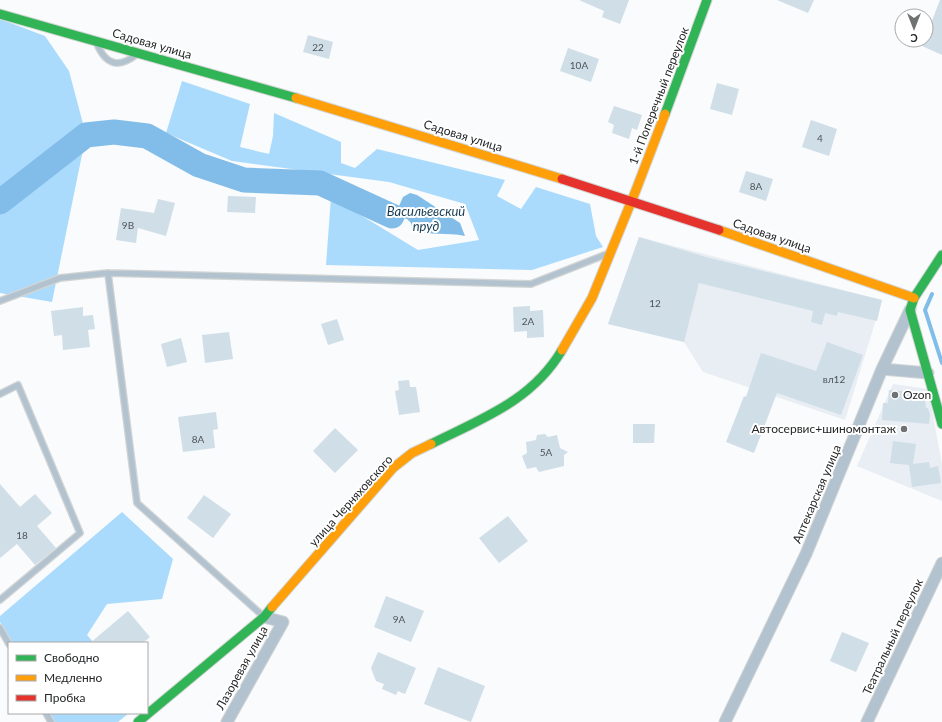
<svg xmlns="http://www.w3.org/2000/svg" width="942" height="722" viewBox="0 0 942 722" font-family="Lato,sans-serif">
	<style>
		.built { fill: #e8eef3 }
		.forest { fill: #aadbfd }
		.water { fill: #81bde8 }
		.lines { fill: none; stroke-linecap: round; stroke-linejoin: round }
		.stream { stroke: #81bde8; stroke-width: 4 }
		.river { stroke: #81bde8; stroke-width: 25 }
		.building { fill: #d0dee8 }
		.lane-casing { stroke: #d3d5d5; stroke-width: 8 }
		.street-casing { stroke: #d3d5d5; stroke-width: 13 }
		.fast-casing { stroke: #d3d5d5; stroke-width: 11 }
		.slow-casing { stroke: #d3d5d5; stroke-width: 11 }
		.jam-casing { stroke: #d3d5d5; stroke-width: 11 }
		.lane { stroke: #b2c3cf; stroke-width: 5.5 }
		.street { stroke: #b2c3cf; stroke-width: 11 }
		.fast { stroke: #30b455; stroke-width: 9 }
		.slow { stroke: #ff9f0a; stroke-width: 9 }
		.jam { stroke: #e5322d; stroke-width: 9 }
		.poi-dot { fill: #6f7172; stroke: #fff; stroke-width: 1.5 }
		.labels { text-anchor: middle; stroke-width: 4; stroke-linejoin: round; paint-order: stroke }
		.number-label { font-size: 10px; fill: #4f5457 }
		.street-label { font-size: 12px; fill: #242627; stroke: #fff }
		.poi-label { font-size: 12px; fill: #242627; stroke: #fff; text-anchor: start }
		.water-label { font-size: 13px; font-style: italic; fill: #153a52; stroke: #fff }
	</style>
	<rect width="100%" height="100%" fill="#f9fbfc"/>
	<path class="built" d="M 639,237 L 882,300 L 845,420 L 703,372 L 684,342 L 608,324 Z
		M 893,384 L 928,389 L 942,464 L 942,501 L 857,466 Z"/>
	<path class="forest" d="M 0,19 L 45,36 L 69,71 L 86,135 L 52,302 L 0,293 Z
		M 182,81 L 250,104 L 240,147 L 269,154 L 273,136 L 274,113 L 341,142 L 341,163 L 355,168 L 377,149 L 505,180 L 497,196 L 521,209 L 536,187 L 590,204 L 596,236 L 603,247 L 532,270 L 326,265 L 331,197 L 418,250 L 479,240 L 465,204 L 389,182 L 232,161 L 166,133 Z
		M 122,512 L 173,559 L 162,599 L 107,604 L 87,635 L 94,643 L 12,643 L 0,622 L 0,616 Z
		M 50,713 L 129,713 L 118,722 L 55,722 Z"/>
	<path class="water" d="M 410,193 L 417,195 L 460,223 L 465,236 C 447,232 430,236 413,230 L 411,223 L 407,219 C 397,217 389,219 389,205 L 399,206 L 403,197 Z"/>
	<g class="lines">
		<path class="stream" d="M 932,294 L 925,310 L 942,363"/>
		<path class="river" d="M 0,202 L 86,135 L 114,132 L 147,136 L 199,165 L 244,180 L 320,183 L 392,216"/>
	</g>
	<path class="building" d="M 579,0 L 629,0 L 620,24 L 602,17 L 604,11 Z
		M 777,0 L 814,0 L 808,13 Z
		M 940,0 L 942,0 L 942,55 L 922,46 L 926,40 L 926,36 Z
		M 308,35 L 333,42 L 329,59 L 303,52 Z
		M 568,48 L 599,59 L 591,82 L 560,71 Z
		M 717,83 L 739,89 L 732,115 L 710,109 Z
		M 614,106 L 642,115 L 637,130 L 632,128 L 629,139 L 612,133 L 614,125 L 608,122 Z
		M 811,120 L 837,129 L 829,156 L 802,147 Z
		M 746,171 L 773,179 L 766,201 L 739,192 Z
		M 228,196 L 256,197 L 255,213 L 227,212 Z
		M 158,199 L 175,203 L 166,236 L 138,228 L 136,243 L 116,240 L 121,208 L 154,213 Z
		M 639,237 L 706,257 L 882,300 L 877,321 L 838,312 L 837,316 L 825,313 L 822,325 L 811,322 L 813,311 L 699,283 L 684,342 L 608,324 Z
		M 530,306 L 530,311 L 543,310 L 544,337 L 527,338 L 527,331 L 514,332 L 513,307 Z
		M 83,307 L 83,316 L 93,315 L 95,329 L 88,330 L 90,347 L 63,350 L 62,335 L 54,336 L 51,311 Z
		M 337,319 L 344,340 L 328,345 L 321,324 Z
		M 229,332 L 233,359 L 205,363 L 202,335 Z
		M 181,338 L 187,362 L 167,367 L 161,344 Z
		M 827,342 L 863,355 L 841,415 L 777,393 L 754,453 L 726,442 L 744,396 L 746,397 L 761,353 L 816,371 Z
		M 409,380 L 410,387 L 416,387 L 420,412 L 399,415 L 395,391 L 399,390 L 398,381 Z
		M 889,390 L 924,393 L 926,408 L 928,408 L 930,415 L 929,424 L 882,420 L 883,403 L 888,403 Z
		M 216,412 L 218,429 L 213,430 L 215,448 L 183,452 L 178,417 Z
		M 633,424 L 655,424 L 654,443 L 633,443 Z
		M 335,428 L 358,450 L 335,473 L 313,451 Z
		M 545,434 L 548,437 L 557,435 L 560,448 L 568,452 L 564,455 L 564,466 L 539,472 L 536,467 L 527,469 L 522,456 L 527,453 L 526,442 L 536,440 L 537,435 Z
		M 893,441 L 916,444 L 913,464 L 929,462 L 930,468 L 938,466 L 941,483 L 912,487 L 909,465 L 890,463 Z
		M 0,484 L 20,507 L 35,494 L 52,513 L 37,526 L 56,548 L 35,565 L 17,544 L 0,558 Z
		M 204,495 L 231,514 L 213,538 L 187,518 Z
		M 508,516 L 528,541 L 499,563 L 479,538 Z
		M 386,596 L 424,611 L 411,642 L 374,627 Z
		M 128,611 L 150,637 L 143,643 L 90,643 Z
		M 842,632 L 869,643 L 856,672 L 830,661 Z
		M 378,652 L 416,668 L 405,694 L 398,691 L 396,695 L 382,689 L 384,684 L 376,681 L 371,668 Z
		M 438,667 L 485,686 L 471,722 L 424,704 Z"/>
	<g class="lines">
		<defs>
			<path id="lane" d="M 97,44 C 106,65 119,69 137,54
				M 108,273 L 137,503 L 263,616
				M 0,301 L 60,278 L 108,273 L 531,284 L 607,254
				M 0,394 L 18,385 L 80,533 L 0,600
				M 0,628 L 9,644
				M 46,713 L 51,722"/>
			<path id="street" d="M 882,369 L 928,373
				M 227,722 L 283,622 L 264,617
				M 725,722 L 806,554 L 882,369 L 910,310
				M 867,722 L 942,563"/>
			<path id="fast" d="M 0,14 L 296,98
				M 665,114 L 707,0
				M 942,255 L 914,298 L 910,310 L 942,424
				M 431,444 C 481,419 532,401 562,350
				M 138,722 L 264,617 L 272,607"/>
			<path id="slow" d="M 296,98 L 562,179
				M 719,230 L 914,298
				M 562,350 L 592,298 L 636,190 L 665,114
				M 272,607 L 393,468 L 412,453 L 431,444"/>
			<path id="jam" d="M 562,179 L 719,230"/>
		</defs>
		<use href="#lane" class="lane-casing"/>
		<use href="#street" class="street-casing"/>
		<use href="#fast" class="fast-casing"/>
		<use href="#slow" class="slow-casing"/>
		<use href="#jam" class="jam-casing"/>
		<use href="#lane" class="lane"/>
		<use href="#street" class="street"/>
		<use href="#fast" class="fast"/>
		<use href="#slow" class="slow"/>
		<use href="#jam" class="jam"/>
	</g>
	<g class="poi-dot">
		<circle cx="895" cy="395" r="4"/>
		<circle cx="904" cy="429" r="4"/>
	</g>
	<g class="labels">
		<g class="number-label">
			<text x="318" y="51">22</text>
			<text x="579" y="69">10А</text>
			<text x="820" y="142">4</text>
			<text x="756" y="190">8А</text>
			<text x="128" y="229">9В</text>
			<text x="655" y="307">12</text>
			<text x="528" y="325">2А</text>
			<text x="834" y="383">вл12</text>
			<text x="198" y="443">8А</text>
			<text x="546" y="456">5А</text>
			<text x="22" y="539">18</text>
			<text x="399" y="623">9А</text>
		</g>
		<g class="street-label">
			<text transform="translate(152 44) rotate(16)" y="4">Садовая улица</text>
			<text transform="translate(659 96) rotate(-69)" y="4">1-й Поперечный переулок</text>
			<text transform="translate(463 136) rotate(17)" y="4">Садовая улица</text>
			<text transform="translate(772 236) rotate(19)" y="4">Садовая улица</text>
			<text transform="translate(817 494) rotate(-67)" y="4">Аптекарская улица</text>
			<text transform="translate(351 501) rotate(-48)" y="4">улица Черняховского</text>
			<text transform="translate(893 637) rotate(-65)" y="4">Театральный переулок</text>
			<text transform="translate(242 668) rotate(-61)" y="4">Лазоревая улица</text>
		</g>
		<g class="poi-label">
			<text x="903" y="399">Ozon</text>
			<text x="896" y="433" text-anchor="end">Автосервис+шиномонтаж</text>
		</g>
		<g class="water-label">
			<text x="426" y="216">Васильевский<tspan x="426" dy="15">пруд</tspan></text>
		</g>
	</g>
	<rect x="8" y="642" width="140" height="72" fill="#ffffff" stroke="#a7a8a9"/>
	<rect x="16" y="655" width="20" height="6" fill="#30b455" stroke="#a7a8a9"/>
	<text x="44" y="662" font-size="12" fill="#242627">Свободно</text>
	<rect x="16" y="675" width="20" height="6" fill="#ff9f0a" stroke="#a7a8a9"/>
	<text x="44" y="682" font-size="12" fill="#242627">Медленно</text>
	<rect x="16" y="695" width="20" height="6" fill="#e5322d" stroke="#a7a8a9"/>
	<text x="44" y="702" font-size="12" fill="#242627">Пробка</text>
	<g transform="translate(914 28) rotate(180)"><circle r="19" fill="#ffffff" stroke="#a7a8a9"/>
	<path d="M0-3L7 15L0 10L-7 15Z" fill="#6f7172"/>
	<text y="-6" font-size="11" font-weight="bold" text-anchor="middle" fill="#242627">С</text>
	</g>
</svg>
